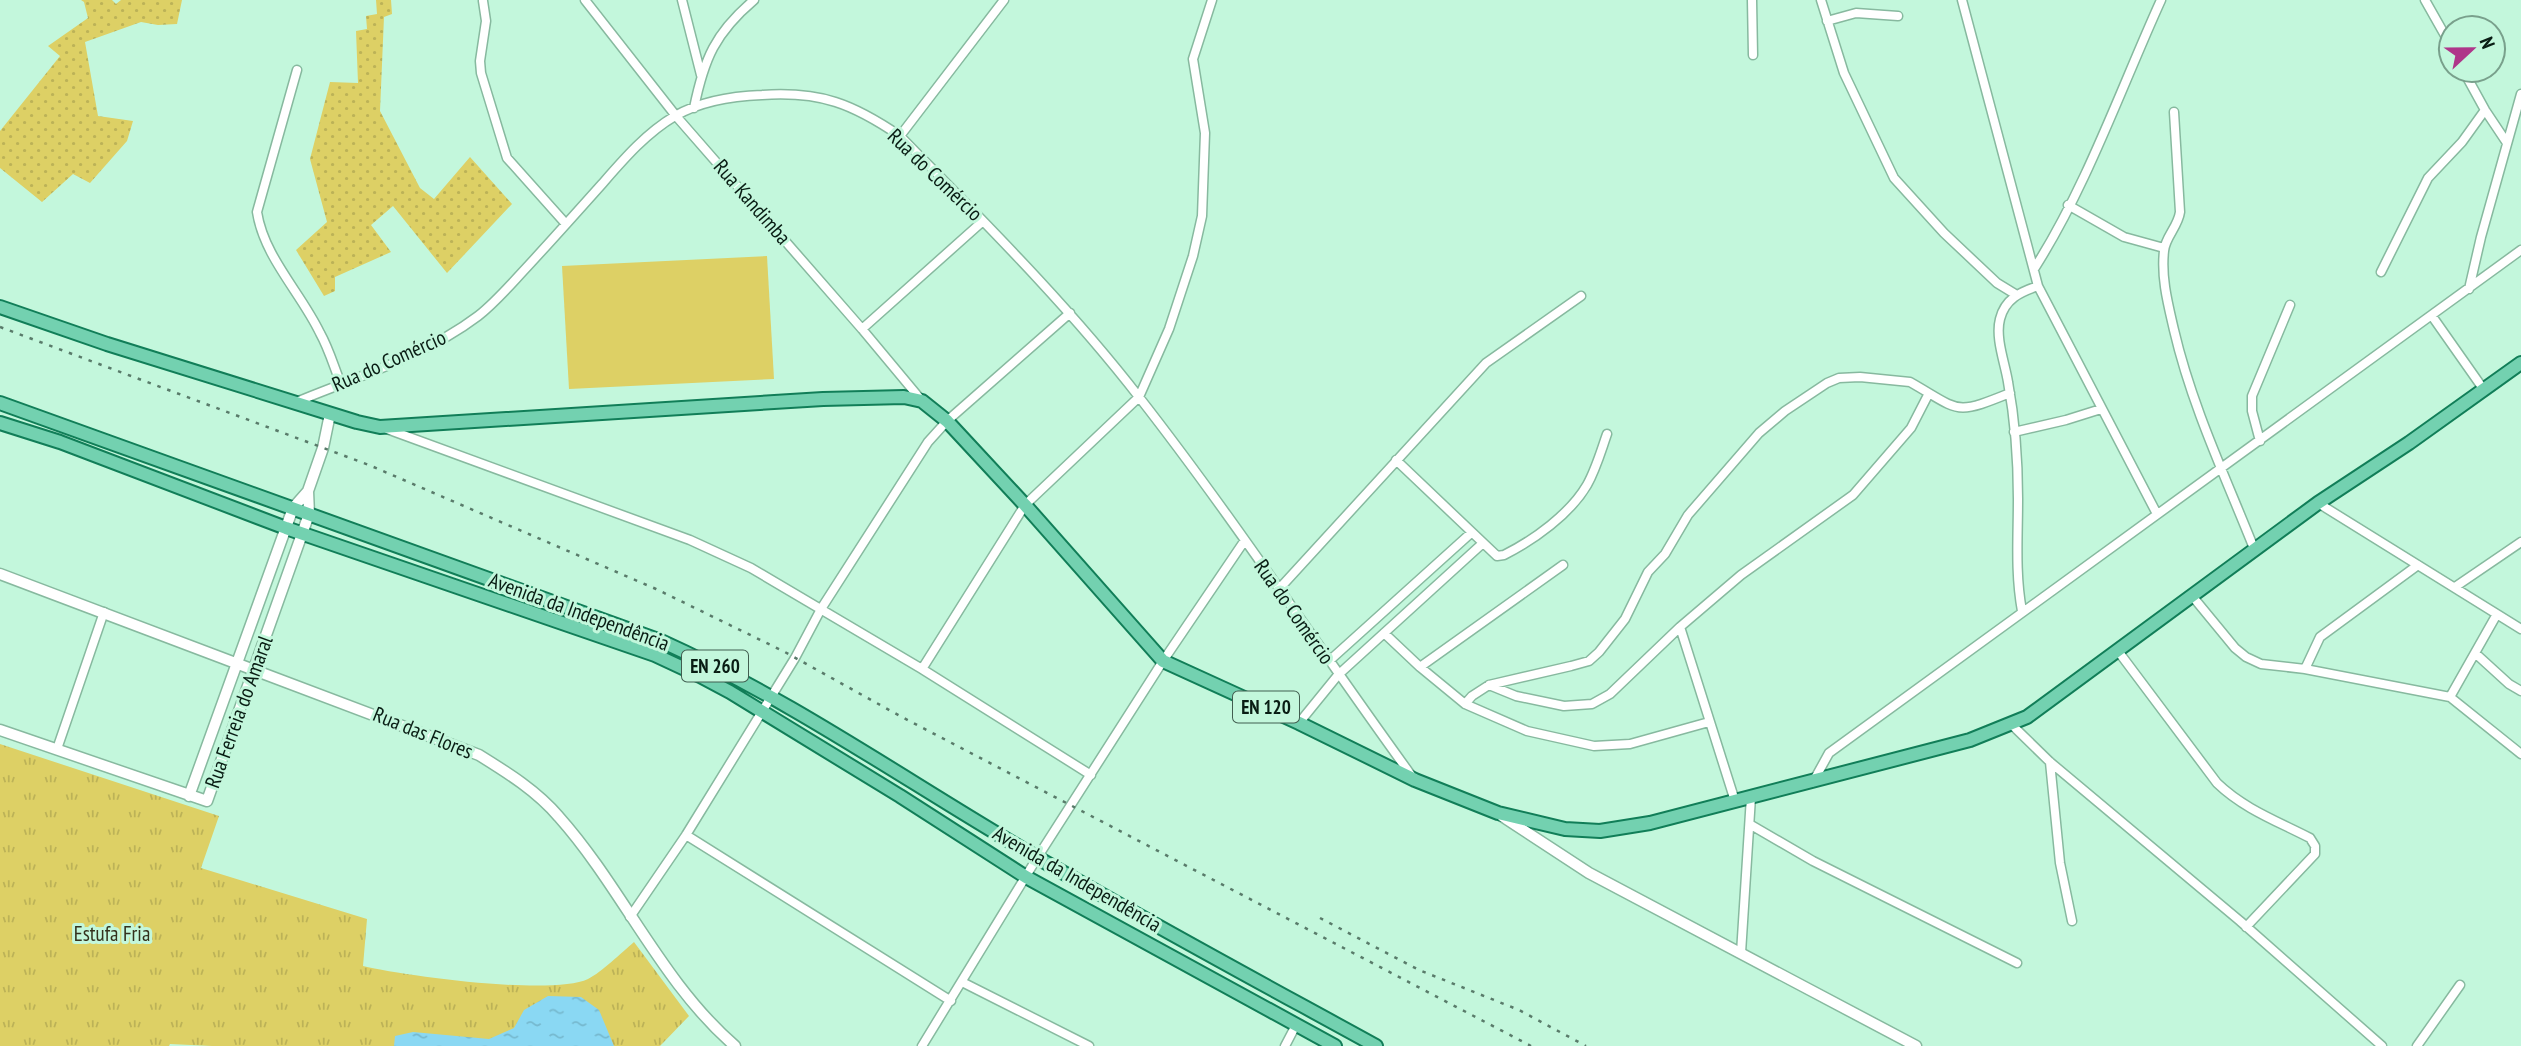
<svg xmlns="http://www.w3.org/2000/svg" width="2521" height="1046" viewBox="0 0 2521 1046" font-family="'PT Sans Narrow',sans-serif">
	<style>
		.grass { fill: url(#grass-dots) }
		.park { fill: url(#park-tufts) }
		.pitch { fill: #ddd065 }
		.water { fill: url(#water-ripples) }
		.lines { fill: none; stroke-linecap: round; stroke-linejoin: round }
		.minor-casing { stroke: #87b99f; stroke-width: 11 }
		.tertiary-casing { stroke: #87b99f; stroke-width: 13 }
		.primary-casing { stroke: #117e58; stroke-width: 16 }
		.minor { stroke: #fff; stroke-width: 8 }
		.tertiary { stroke: #fff; stroke-width: 10 }
		.primary { stroke: #73d1b0; stroke-width: 12 }
		.rail { stroke: #597b6a; stroke-width: 2.5; stroke-dasharray: 3.5 7; stroke-linecap: butt }
		.labels { text-anchor: middle; stroke-width: 6; stroke-linejoin: round; paint-order: stroke }
		.shield { fill: #c3f7dc; stroke: #415e50; stroke-width: 2 }
		.shield-label { font-size: 19px; font-weight: bold; fill: #091d14 }
		.street-label { font-size: 21px; fill: #091d14; stroke: #c3f7dc }
		.park-label { font-size: 21px; fill: #34311d; stroke: #c3f7dc }
	</style>
	<defs>
		<pattern id="grass-dots" width="8" height="8" patternUnits="userSpaceOnUse" patternTransform="scale(1.75)"><rect width="8" height="8" fill="#ddd065"/><path d="M2 2h.1M6 6h.1" fill="none" stroke="#bcb257" stroke-width="1.8" stroke-linecap="round"/></pattern>
		<pattern id="park-tufts" width="24" height="20" patternUnits="userSpaceOnUse" patternTransform="scale(1.75)"><rect width="24" height="20" fill="#ddd065"/><path d="M3 7l-1-3M5 7V3M7 7l1-3M15 17l-1-3M17 17v-4M19 17l1-3" fill="none" stroke="#bcb257"/></pattern>
		<pattern id="water-ripples" width="26" height="14" patternUnits="userSpaceOnUse" patternTransform="scale(1.75)"><rect width="26" height="14" fill="#8ad8f3"/><path d="M2 4q2-2 4 0t4 0M15 11q2-2 4 0t4 0" fill="none" stroke="#76b9cf"/></pattern>
	</defs>
	<rect width="100%" height="100%" fill="#c3f7dc"/>
	<path class="grass" d="M 81,0 L 112,0 L 116,4 L 121,0 L 182,0 L 177,24 L 158,25 L 141,22 L 85,42 L 98,116 L 133,121 L 127,141 L 90,183 L 73,174 L 42,202 L 0,168 L 0,131 L 60,56 L 48,46 L 88,18 L 84,2 Z
		M 376,0 L 391,0 L 392,14 L 384,17 L 380,111 L 420,188 L 434,199 L 470,157 L 512,204 L 447,273 L 393,206 L 371,225 L 391,252 L 335,277 L 335,291 L 324,296 L 296,250 L 327,222 L 310,159 L 330,82 L 358,83 L 356,31 L 367,29 L 366,16 L 377,14 Z"/>
	<path class="park" d="M 0,744 L 219,816 L 201,868 L 367,919 L 363,966 C 405,976 552,996 588,979 C 602,972 621,953 634,942 L 689,1016 L 660,1046 L 212,1046 L 170,1044 L 169,1046 L 0,1046 Z"/>
	<path class="pitch" d="M 767,256 L 774,379 L 569,389 L 562,266 Z"/>
	<path class="water" d="M 548,996 L 581,997 L 599,1010 L 614,1046 L 394,1046 L 395,1036 L 413,1032 L 489,1039 L 514,1028 L 524,1010 Z"/>
	<g class="lines">
		<defs>
			<path id="minor" d="M 585,0 L 676,116 L 862,329 L 922,401
				M 682,0 L 701,75
				M 1752,0 L 1753,55
				M 1821,0 L 1844,73 L 1894,178 L 1944,233 L 1997,283 L 2015,294
				M 1962,0 L 2038,286 L 2157,514
				M 2425,0 L 2451,46
				M 483,1 L 486,21 L 480,61 L 481,73 L 507,158 L 566,224
				M 1827,21 L 1856,13 L 1898,16
				M 297,70 L 257,212 C 264,257 301,293 320,333 C 329,349 334,367 341,384
				M 2463,70 L 2485,110 L 2507,143
				M 694,108 C 704,59 715,33 754,0
				M 2174,112 L 2180,212 C 2178,227 2165,237 2164,251 C 2161,278 2168,304 2174,330 C 2192,407 2226,478 2255,551
				M 900,136 L 1004,0
				M 2068,205 L 2124,237 L 2164,248
				M 2034,269 C 2086,188 2121,88 2161,0
				M 2381,272 L 2428,178 L 2462,142 L 2485,110
				M 2469,289 L 2481,237 L 2521,94
				M 2432,316 L 2484,390
				M 862,329 L 983,221
				M 296,402 C 357,377 425,356 478,316 C 496,302 511,284 527,267 C 552,240 577,212 602,184 C 623,160 646,133 675,116 C 701,101 733,96 762,95 C 821,91 853,104 900,136 C 983,221 1067,304 1139,397 C 1235,520 1320,650 1411,775
				M 387,429 L 690,540 L 751,568 L 922,669 L 1091,775
				M 2014,432 L 2066,420 L 2101,409
				M 2260,441 L 2252,411 L 2252,396 L 2290,305
				M 1396,460 L 1497,556 L 1504,555 C 1534,540 1570,514 1587,485 C 1596,469 1601,451 1607,434
				M 2318,503 L 2521,629
				M 2455,587 L 2521,542
				M 1279,589 L 1486,363 L 1581,296
				M 2193,597 L 2235,648 L 2246,657 L 2261,664 L 2305,669 L 2450,697 L 2521,754
				M 2022,611 C 2015,573 2018,537 2018,499 C 2018,460 2015,420 2008,382 C 2005,363 1995,338 2000,319 C 2005,299 2020,292 2038,286
				M 1680,627 L 1735,801
				M 1384,633 L 1420,667 L 1465,704 L 1527,731 L 1594,746 L 1630,744 L 1709,722
				M 2118,651 L 2217,783 C 2244,809 2277,821 2310,838 L 2315,846 L 2315,854 L 2246,927
				M 2475,653 L 2509,684 L 2521,691
				M 1329,661 L 1471,533
				M 1420,667 L 1563,565
				M 922,669 L 1025,505 L 1139,397 L 1169,329 L 1193,256 L 1202,216 L 1205,133 L 1193,59 L 1212,0
				M 2305,669 L 2320,637 L 2418,565
				M 1489,685 L 1516,696 L 1564,706 L 1592,704 L 1610,694 L 1680,627 L 1741,575 L 1853,495 L 1911,428 L 1928,395
				M 2450,697 L 2497,614
				M 1465,704 L 1472,696 L 1489,685 L 1571,666 L 1589,661 L 1599,652 L 1625,619 L 1648,572 L 1665,554 L 1688,515 L 1759,433 L 1785,411 L 1827,383 L 1839,378 L 1860,377 L 1910,382 C 1961,411 1953,416 2010,393
				M 1299,723 L 1338,675 L 1483,543
				M 2012,725 L 2050,762 L 2240,921 L 2382,1046
				M 57,749 L 104,612
				M 2050,762 L 2060,863 L 2072,921
				M 1813,782 L 1829,753 L 2521,250
				M 1751,825 L 1813,861 L 2017,963
				M 686,835 L 951,1001
				M 630,917 L 686,835 L 795,658 L 821,609 L 928,442 L 947,421 L 1070,313
				M 1741,953 L 1751,797
				M 962,982 L 1089,1046
				M 922,1046 L 1037,858 L 1163,661 L 1245,540
				M 1285,1046 L 1296,1025
				M 2417,1046 L 2460,985"/>
			<path id="tertiary" d="M 0,574 L 479,755 C 508,773 537,791 559,817 C 623,889 661,982 735,1046
				M 0,730 L 207,801 L 302,534 L 309,514 L 308,491 L 323,448 L 330,414
				M 189,796 L 293,508 L 308,491
				M 1502,816 L 1589,873 L 1916,1046"/>
			<path id="primary" d="M 0,307 L 107,344 L 357,422 L 380,427 L 823,399 L 904,397 L 922,401 L 947,421 L 1025,505 L 1163,661 L 1299,723 L 1415,780 L 1498,813 L 1565,829 L 1600,831 L 1650,823 L 1970,740 L 2027,717 L 2318,503 L 2409,443 L 2521,363
				M 0,403 L 661,641 C 794,701 912,785 1038,858 C 1149,923 1263,984 1376,1046
				M 0,423 L 60,442 L 286,528 L 655,655 L 700,676 L 730,692 L 900,796 L 1026,877 L 1335,1046"/>
		</defs>
		<use href="#minor" class="minor-casing"/>
		<use href="#tertiary" class="tertiary-casing"/>
		<use href="#primary" class="primary-casing"/>
		<use href="#minor" class="minor"/>
		<use href="#tertiary" class="tertiary"/>
		<use href="#primary" class="primary"/>
		<path class="rail" d="M 0,327 L 369,465 L 656,589 L 783,651 L 900,716 L 1531,1046
			M 1320,918 L 1419,970 L 1519,1010 L 1586,1046"/>
	</g>
	<g class="labels">
		<g class="shield">
			<rect x="682" y="650.5" width="66" height="31" rx="5"/>
			<rect x="1233" y="691.5" width="66" height="31" rx="5"/>
		</g>
		<g class="shield-label">
			<text x="715" y="673">EN 260</text>
			<text x="1266" y="714">EN 120</text>
		</g>
		<g class="street-label">
			<text transform="translate(935 175) rotate(44)" y="7">Rua do Comércio</text>
			<text transform="translate(752 202) rotate(49)" y="7">Rua Kandimba</text>
			<text transform="translate(389 361) rotate(-24)" y="7">Rua do Comércio</text>
			<text transform="translate(579 612) rotate(20)" y="7">Avenida da Independência</text>
			<text transform="translate(1294 612) rotate(55)" y="7">Rua do Comércio</text>
			<text transform="translate(239 712) rotate(-70)" y="7">Rua Ferreia do Amaral</text>
			<text transform="translate(423 733) rotate(22)" y="7">Rua das Flores</text>
			<text transform="translate(1077 879) rotate(30)" y="7">Avenida da Independência</text>
		</g>
		<g class="park-label">
			<text x="112" y="941">Estufa Fria</text>
		</g>
	</g>
	<g transform="translate(2472 49) rotate(68)"><circle r="33" fill="#c3f7dc" stroke="#79a08c" stroke-width="2"/>
	<path d="M0-5L12 26L0 18L-12 26Z" fill="#af368a"/>
	<text y="-10" font-size="19" font-weight="bold" text-anchor="middle" fill="#091d14">N</text>
	</g>
</svg>
